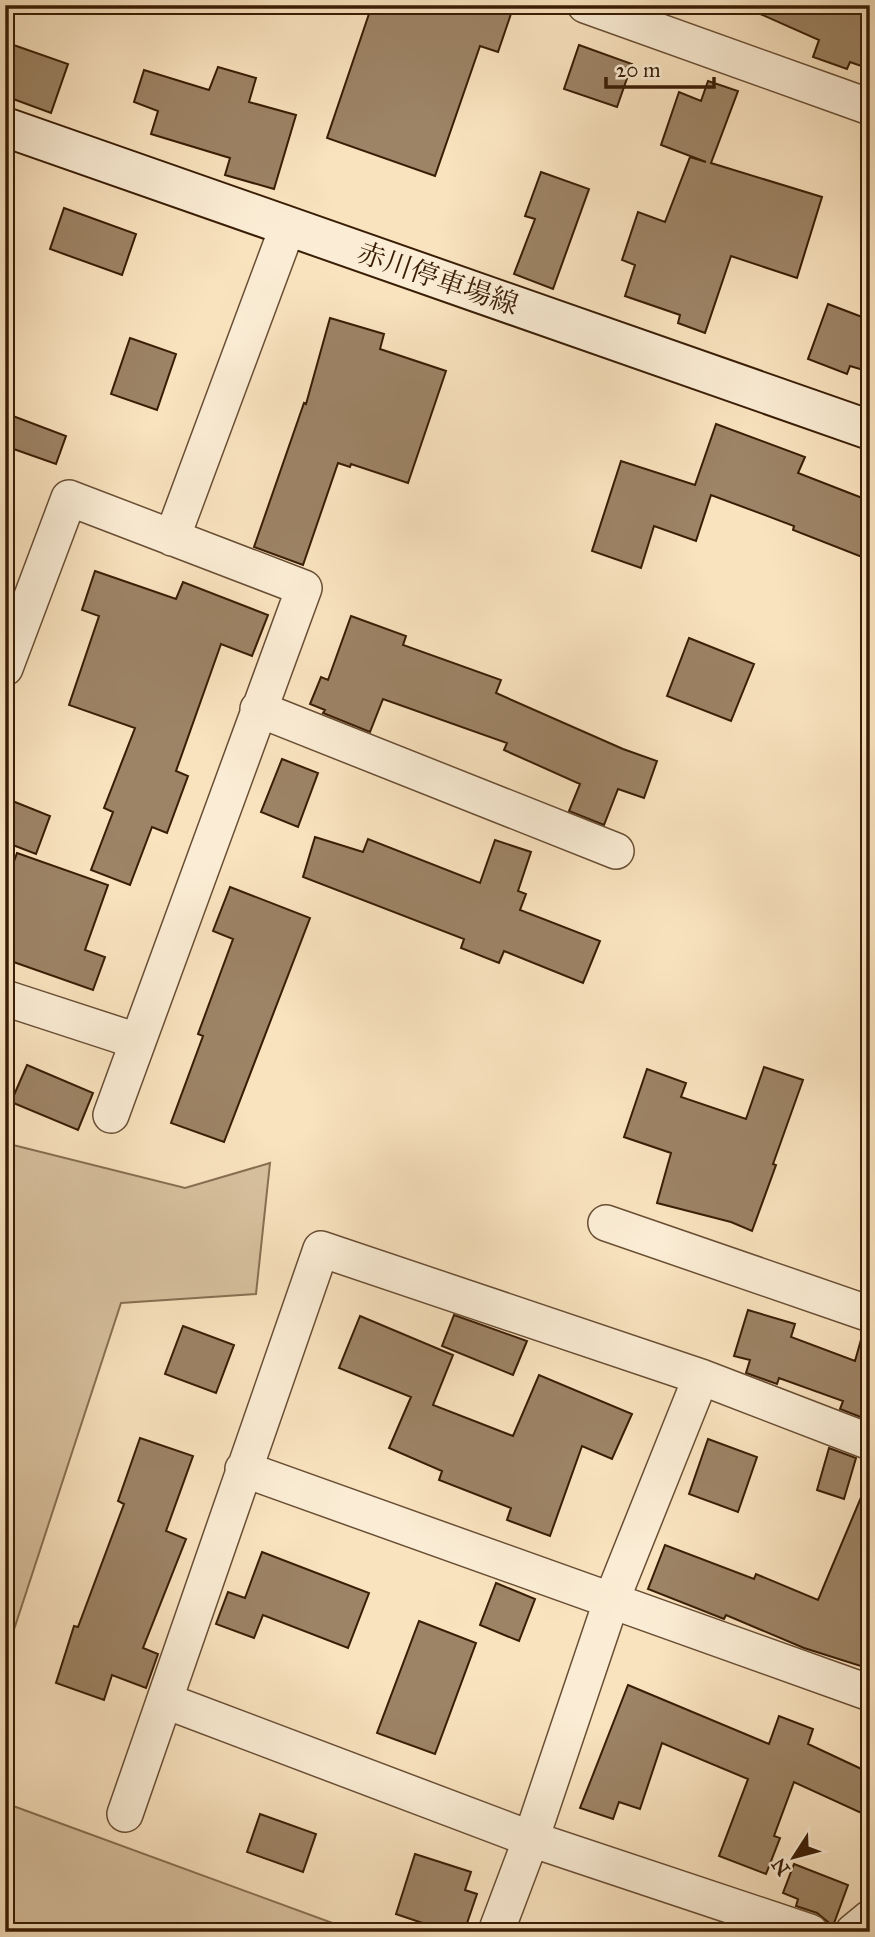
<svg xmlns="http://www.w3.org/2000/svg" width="875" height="1937" viewBox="0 0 875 1937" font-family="'IM FELL Great Primer','Noto Serif JP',serif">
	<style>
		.green { fill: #d8c19f; stroke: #886f52; stroke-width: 2 }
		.building { fill: #9d8466; stroke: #391d05; stroke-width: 2 }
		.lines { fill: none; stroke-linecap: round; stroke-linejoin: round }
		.street-casing { stroke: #694e34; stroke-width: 38 }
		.secondary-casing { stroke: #391d05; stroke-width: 42 }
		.street { stroke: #fbedd5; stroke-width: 35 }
		.secondary { stroke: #fbedd5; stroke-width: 38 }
		.labels { text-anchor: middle; stroke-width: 5; stroke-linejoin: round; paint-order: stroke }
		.street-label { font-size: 28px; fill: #391d05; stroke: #fbedd5 }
	</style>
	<rect width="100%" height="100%" fill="#f9e3bf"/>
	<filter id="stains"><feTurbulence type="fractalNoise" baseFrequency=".00286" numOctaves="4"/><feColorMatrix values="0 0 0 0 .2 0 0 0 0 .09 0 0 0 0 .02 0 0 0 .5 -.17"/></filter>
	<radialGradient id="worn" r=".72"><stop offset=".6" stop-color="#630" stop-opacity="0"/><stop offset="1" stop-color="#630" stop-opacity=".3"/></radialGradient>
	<path class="green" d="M 5,1143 L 185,1188 L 270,1163 L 256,1294 L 121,1303 L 5,1657 Z
		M 5,1803 L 357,1932 L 5,1932 Z"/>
	<path class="building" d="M 372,5 L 514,5 L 498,52 L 480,46 L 435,176 L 327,138 Z
		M 740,5 L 870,5 L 870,69 L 850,62 L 847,69 L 813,57 L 819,40 Z
		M 5,42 L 68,64 L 51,113 L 5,96 Z
		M 579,45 L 632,64 L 617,107 L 564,89 Z
		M 218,67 L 256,78 L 249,102 L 296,115 L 274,189 L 225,175 L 230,158 L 151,134 L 158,111 L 134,102 L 144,70 L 209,90 Z
		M 708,81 L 738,91 L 711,163 L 822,197 L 797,278 L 731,256 L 705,333 L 678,323 L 680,315 L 625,296 L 635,265 L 622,260 L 638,212 L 665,222 L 690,157 L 706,162 L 661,145 L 679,92 L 701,101 Z
		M 541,172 L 589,189 L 553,289 L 514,274 L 535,219 L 525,216 Z
		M 64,208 L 136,234 L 122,275 L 50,249 Z
		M 828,304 L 870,320 L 870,372 L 850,366 L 847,374 L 808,359 Z
		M 330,318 L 384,334 L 380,349 L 446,371 L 408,483 L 351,464 L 350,467 L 338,463 L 303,565 L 254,547 L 304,403 L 306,404 Z
		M 130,338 L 176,354 L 157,410 L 111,394 Z
		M 5,413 L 66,436 L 56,464 L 5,446 Z
		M 716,424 L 805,457 L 798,473 L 870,501 L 870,538 L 862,557 L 793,530 L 794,526 L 711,495 L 696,541 L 654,526 L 641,568 L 592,551 L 621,461 L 695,485 Z
		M 95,571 L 176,599 L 183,582 L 268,615 L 252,656 L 221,644 L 176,771 L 188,776 L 167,833 L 152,827 L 130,885 L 91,870 L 113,812 L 104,808 L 135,728 L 69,705 L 99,616 L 82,610 Z
		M 351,616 L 406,636 L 403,645 L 501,680 L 496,693 L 623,749 L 657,761 L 644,798 L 618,789 L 604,825 L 569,811 L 580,784 L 504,750 L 507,743 L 383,699 L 370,732 L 323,713 L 325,710 L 310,704 L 321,677 L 328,680 Z
		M 689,638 L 754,664 L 731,721 L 667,696 Z
		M 282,759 L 318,773 L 298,827 L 261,812 Z
		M 5,798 L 50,816 L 36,854 L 5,842 Z
		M 315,837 L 363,852 L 368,839 L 480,883 L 495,840 L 531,852 L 518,891 L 526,894 L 520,910 L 600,941 L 583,983 L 504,951 L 499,963 L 461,948 L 464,939 L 303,877 Z
		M 17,853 L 108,885 L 85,950 L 105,957 L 93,990 L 5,959 L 5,886 Z
		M 230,887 L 310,918 L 224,1142 L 171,1123 L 203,1036 L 198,1034 L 233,939 L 213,931 Z
		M 27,1065 L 93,1093 L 78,1130 L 11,1102 Z
		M 764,1067 L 803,1080 L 773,1164 L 776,1165 L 752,1231 L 731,1222 L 657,1203 L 671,1153 L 624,1137 L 647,1069 L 686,1083 L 681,1097 L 746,1119 Z
		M 748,1310 L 795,1324 L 791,1337 L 855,1361 L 862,1336 L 870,1337 L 870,1413 L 868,1420 L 840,1409 L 843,1401 L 779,1378 L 777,1384 L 746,1373 L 750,1360 L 734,1356 Z
		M 454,1315 L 527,1341 L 513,1375 L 442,1346 Z
		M 360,1316 L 453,1355 L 433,1405 L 513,1436 L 539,1375 L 632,1414 L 612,1459 L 582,1446 L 550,1536 L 507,1520 L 511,1508 L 439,1480 L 442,1471 L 389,1448 L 411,1397 L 339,1368 Z
		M 183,1326 L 234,1345 L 216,1393 L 165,1374 Z
		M 140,1438 L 193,1456 L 166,1531 L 186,1539 L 143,1648 L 158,1654 L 146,1688 L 112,1675 L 104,1700 L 56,1683 L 74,1626 L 78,1627 L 124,1504 L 118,1501 Z
		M 708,1439 L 757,1457 L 738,1512 L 689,1494 Z
		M 829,1448 L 856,1458 L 844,1499 L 817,1490 Z
		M 870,1476 L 870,1669 L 804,1648 L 726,1615 L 724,1619 L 648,1589 L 665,1545 L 754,1579 L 756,1574 L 818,1600 Z
		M 262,1552 L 369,1593 L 348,1648 L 263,1615 L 254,1638 L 216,1624 L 228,1592 L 245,1598 Z
		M 496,1583 L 535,1599 L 519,1641 L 480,1625 Z
		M 419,1621 L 476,1643 L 435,1754 L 377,1733 Z
		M 628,1685 L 769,1744 L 779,1716 L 813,1729 L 808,1744 L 870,1773 L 870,1817 L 794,1782 L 774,1836 L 780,1838 L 766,1874 L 719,1856 L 748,1779 L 662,1743 L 640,1809 L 619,1802 L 613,1819 L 580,1808 Z
		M 260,1814 L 316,1834 L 303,1872 L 247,1852 Z
		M 415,1854 L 471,1872 L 465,1890 L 477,1894 L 464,1932 L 449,1932 L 396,1914 Z
		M 794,1864 L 848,1885 L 833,1926 L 817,1913 L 796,1906 L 798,1899 L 783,1893 Z"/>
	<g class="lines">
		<defs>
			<path id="street" d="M 585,5 L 870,107
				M 172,538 L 288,226
				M 5,668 L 69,498 L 304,588 L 111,1115
				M 258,709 L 616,851
				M 5,998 L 137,1041
				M 606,1223 L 870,1314
				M 243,1469 L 870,1693
				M 166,1701 L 531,1839 L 810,1932
				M 125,1814 L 321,1249 L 701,1377 L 870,1442
				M 496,1932 L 531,1839 L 612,1599 L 701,1377
				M 853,1932 L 870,1918"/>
			<path id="secondary" d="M 5,127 L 870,430"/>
		</defs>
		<use href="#street" class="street-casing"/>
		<use href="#secondary" class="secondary-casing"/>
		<use href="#street" class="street"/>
		<use href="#secondary" class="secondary"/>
	</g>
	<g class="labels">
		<g class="street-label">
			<text transform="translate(438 278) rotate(19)" y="10">赤川停車場線</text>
		</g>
	</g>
	<rect width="875" height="1937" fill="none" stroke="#f9e3bf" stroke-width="28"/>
	<rect x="7" y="7" width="861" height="1923" fill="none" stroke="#391d05" stroke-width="3.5"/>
	<rect x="14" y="14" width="847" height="1909" fill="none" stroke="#391d05" stroke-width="2"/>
	<g transform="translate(794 1857) rotate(234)" stroke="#fbedd5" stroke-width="5" paint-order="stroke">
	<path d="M0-5L12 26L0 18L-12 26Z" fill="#391d05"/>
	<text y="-10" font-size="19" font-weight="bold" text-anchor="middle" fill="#391d05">N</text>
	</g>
	<path d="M606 77v10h108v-10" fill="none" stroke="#391d05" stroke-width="3.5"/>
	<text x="616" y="77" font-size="21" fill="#391d05" stroke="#fbedd5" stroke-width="5" paint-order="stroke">20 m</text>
	<rect width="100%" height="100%" filter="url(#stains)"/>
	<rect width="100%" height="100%" fill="url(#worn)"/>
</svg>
